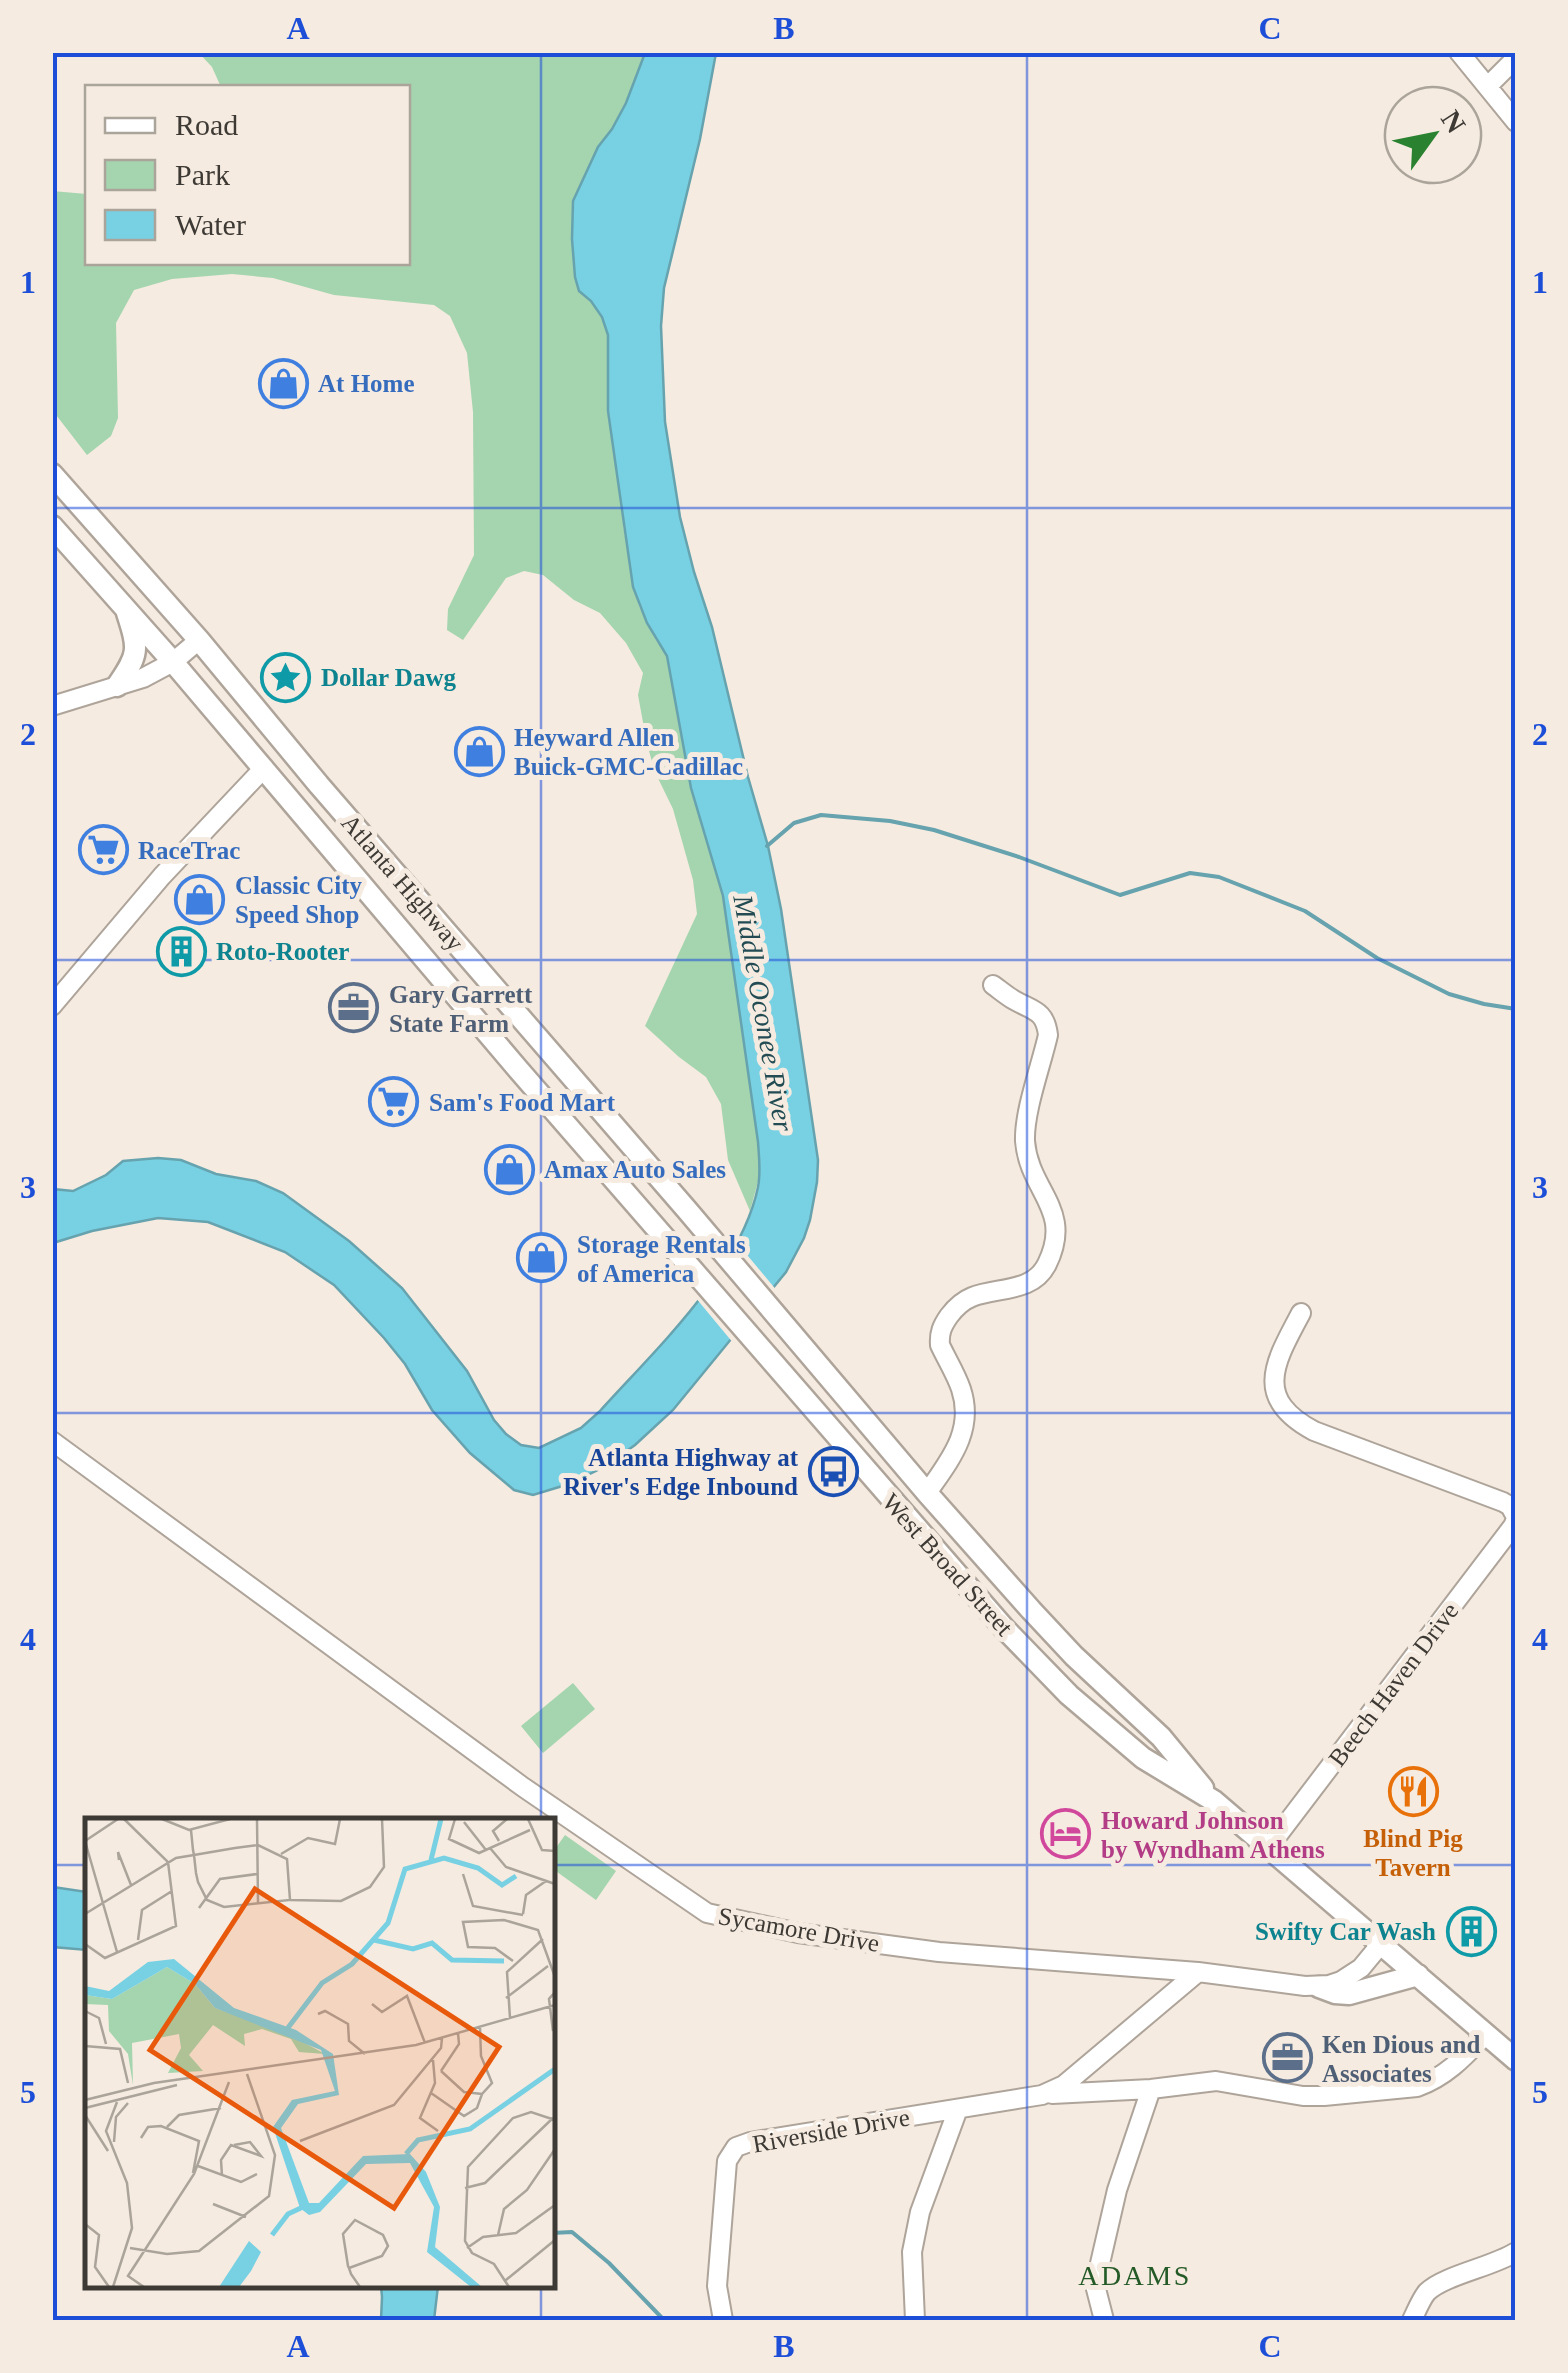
<svg xmlns="http://www.w3.org/2000/svg" width="1568" height="2373" viewBox="0 0 1568 2373" font-family="'Times New Roman',serif">
	<style>
		.green { fill: #a4d5ae }
		.water { fill: #78d0e3; stroke: #66a3ae; stroke-width: 2.5 }
		.pier { fill: #f5ebe0 }
		.lines { fill: none; stroke-linecap: round; stroke-linejoin: round }
		.stream { stroke: #66a3ae; stroke-width: 4 }
		.minor-casing { stroke: #aea49a; stroke-width: 22 }
		.major-casing { stroke: #aea49a; stroke-width: 25 }
		.minor { stroke: #fff; stroke-width: 18 }
		.major { stroke: #fff; stroke-width: 20 }
		.grid { fill: none; stroke: #1d4ed8; stroke-width: 2.5; stroke-opacity: 0.55 }
		.labels { text-anchor: middle; stroke-width: 10; stroke-linejoin: round; paint-order: stroke }
		.shop-label { font-size: 25px; font-weight: bold; fill: #366cbe; stroke: #f5ebe0; text-anchor: start }
		.culture-label { font-size: 25px; font-weight: bold; fill: #0d838f; stroke: #f5ebe0; text-anchor: start }
		.street-label { font-size: 25px; fill: #3d3934; stroke: #f5ebe0 }
		.service-label { font-size: 25px; font-weight: bold; fill: #4e5e75; stroke: #f5ebe0; text-anchor: start }
		.transit-label { font-size: 25px; font-weight: bold; fill: #164399; stroke: #f5ebe0; text-anchor: end }
		.hotel-label { font-size: 25px; font-weight: bold; fill: #b23c85; stroke: #f5ebe0; text-anchor: start }
		.food-label { font-size: 25px; font-weight: bold; fill: #c56008; stroke: #f5ebe0 }
		.water-label { font-size: 28px; font-style: italic; fill: #224b53; stroke: #f5ebe0 }
		.neighbourhood-label { font-size: 28px; letter-spacing: 2.5px; fill: #245a27; stroke: #f5ebe0 }
		.inset-river { fill: none; stroke: #78d0e3; stroke-width: 5 }
		.inset-road { fill: none; stroke: #aba49b; stroke-width: 2.5 }
		.view { fill: #e8590c; fill-opacity: 0.15; stroke: #e8590c; stroke-width: 5 }
		.inset-edge { fill: none; stroke: #3d3934; stroke-width: 5 }
		.neatline { fill: none; stroke: #1d4ed8; stroke-width: 4 }
		.grid-label { font-size: 32px; text-anchor: middle; font-weight: bold; fill: #1d4ed8 }
	</style>
	<rect width="100%" height="100%" fill="#f5ebe0"/>
	<path class="green" d="M 199,53 L 645,53 L 626,103 L 612,129 L 598,147 L 573,200 L 572,239 L 575,277 L 579,291 L 591,301 L 602,317 L 608,335 L 607,373 L 624,531 L 639,606 L 656,640 L 667,656 L 691,788 L 723,896 L 758,1142 L 760,1174 L 750,1211 L 728,1160 L 721,1104 L 706,1077 L 679,1057 L 645,1026 L 697,914 L 693,880 L 673,809 L 655,772 L 647,744 L 638,695 L 643,673 L 626,643 L 600,613 L 574,600 L 543,575 L 524,571 L 506,578 L 463,640 L 447,630 L 448,609 L 474,555 L 473,412 L 467,353 L 450,316 L 434,305 L 334,295 L 273,278 L 232,274 L 172,279 L 134,290 L 116,323 L 118,418 L 111,436 L 87,455 L 53,411 L 52,191 L 87,194 L 88,262 L 408,262 L 408,88 L 221,87 L 212,67 Z
		M 573,1683 L 595,1709 L 543,1753 L 521,1726 Z
		M 565,1835 L 616,1871 L 596,1900 L 553,1869 L 553,1852 Z"/>
	<path class="water" d="M 645,53 L 716,53 L 700,139 L 664,288 L 661,326 L 665,422 L 680,517 L 694,572 L 712,627 L 748,777 L 768,846 L 781,909 L 818,1160 L 817,1182 L 810,1220 L 804,1238 L 786,1272 L 673,1410 L 635,1445 L 604,1467 L 569,1484 L 533,1495 L 514,1490 L 470,1453 L 432,1410 L 405,1364 L 384,1338 L 334,1285 L 285,1252 L 208,1222 L 158,1218 L 92,1231 L 53,1243 L 52,1189 L 73,1191 L 106,1175 L 123,1161 L 158,1158 L 181,1160 L 216,1174 L 256,1181 L 283,1193 L 349,1241 L 402,1288 L 467,1371 L 494,1420 L 506,1434 L 521,1445 L 539,1448 L 581,1428 L 600,1411 C 655,1350 741,1270 758,1187 C 761,1172 759,1157 758,1142 L 723,896 L 691,788 L 667,656 L 647,623 L 633,587 L 608,411 L 608,335 L 602,317 L 591,301 L 579,291 L 575,277 L 572,239 L 573,201 L 598,147 L 612,129 L 626,103 Z
		M 53,1887 L 87,1892 L 87,1950 L 53,1947 Z
		M 381,2286 L 438,2286 L 434,2320 L 381,2320 L 382,2297 Z"/>
	<path class="pier" d="M 733,1238 L 778,1292 L 734,1344 L 695,1297 L 721,1260 Z"/>
	<g class="lines">
		<path class="stream" d="M 767,846 L 794,823 L 821,815 L 890,821 L 934,830 L 1019,857 L 1120,895 L 1190,873 L 1219,877 L 1305,911 L 1377,958 L 1449,994 L 1484,1004 L 1516,1009
			M 552,2233 L 572,2232 L 609,2263 L 664,2320"/>
		<defs>
			<path id="minor" d="M 1459,52 L 1516,122
				M 1488,86 L 1516,58
				M 52,706 L 143,678 L 173,662 L 199,640
				M 52,1006 L 162,876 L 264,768
				M 1301,1313 C 1275,1362 1252,1398 1314,1431 L 1503,1502 L 1510,1506 L 1516,1517
				M 52,1441 L 523,1787 L 707,1913 L 798,1933 L 939,1952 L 1198,1972 L 1305,1986 L 1329,1985 L 1341,1981 L 1361,1968 L 1380,1945
				M 927,1493 C 949,1461 975,1431 961,1389 C 956,1374 947,1360 940,1345 C 939,1333 942,1326 949,1316 C 955,1308 962,1301 972,1297 C 997,1287 1033,1293 1047,1264 C 1074,1209 1029,1192 1025,1141 C 1024,1111 1041,1066 1048,1035 C 1045,1010 1033,1011 1014,1000 C 1007,996 1000,990 993,985
				M 1268,1848 L 1513,1526 L 1516,1519
				M 1052,2094 L 1151,2089 L 1216,2081 L 1303,2096 L 1324,2096 L 1417,2087 C 1446,2077 1465,2056 1485,2035
				M 723,2320 L 717,2286 L 727,2161 L 736,2147 L 750,2142 L 1042,2095 L 1064,2085 L 1198,1972
				M 915,2320 L 912,2252 L 920,2212 L 958,2109
				M 1104,2320 L 1095,2285 L 1117,2190 L 1151,2089
				M 1412,2320 C 1416,2312 1421,2299 1427,2292 C 1445,2275 1492,2267 1516,2252"/>
			<path id="major" d="M 52,474 L 199,640 L 319,785 L 687,1210 L 927,1493 L 1031,1610 L 1074,1656 L 1161,1737 L 1203,1788
				M 52,526 L 173,662 L 517,1068 L 1004,1628 L 1069,1695 L 1143,1758 L 1214,1801 L 1516,2060
				M 117,686 C 139,654 139,650 127,613
				M 1319,1987 L 1335,1993 L 1349,1994 L 1418,1975"/>
		</defs>
		<use href="#minor" class="minor-casing"/>
		<use href="#major" class="major-casing"/>
		<use href="#minor" class="minor"/>
		<use href="#major" class="major"/>
	</g>
	<path class="grid" d="M 541,52 L 541,1820M 1027,52 L 1027,2320M 52,508 L 1516,508M 52,960 L 1516,960M 52,1413 L 1516,1413M 52,1865 L 88,1865M 552,1865 L 1516,1865M 541,2286 L 541,2320"/>
	<defs>
		<symbol id="shop-ring" viewBox="-11 -11 22 22"><circle r="9.5" fill="#f5ebe0" stroke="#3f7fe0" stroke-width="1.5"/><path d="M-5-2.5h2.3a2.7 3.5 0 0 1 5.4 0H5L5.5 6h-11ZM-1.5-2.5h3a1.5 2.3 0 0 0-3 0Z" fill="#3f7fe0"/></symbol>
		<symbol id="sight-ring" viewBox="-11 -11 22 22"><circle r="9.5" fill="#f5ebe0" stroke="#0f9aa8" stroke-width="1.5"/><path d="M0-6L1.8-2.2L6-1.7L2.9 1.2L3.7 5.4L0 3.3L-3.7 5.4L-2.9 1.2L-6-1.7L-1.8-2.2Z" fill="#0f9aa8"/></symbol>
		<symbol id="supermarket-ring" viewBox="-11 -11 22 22"><circle r="9.5" fill="#f5ebe0" stroke="#3f7fe0" stroke-width="1.5"/><path d="M-6-5.5h2.5l.6 2H6L4.5 2H-2.5L-4.4-4H-6ZM-1.5 3.2a1.3 1.3 0 1 0 .1 0ZM3 3.2a1.3 1.3 0 1 0 .1 0Z" fill="#3f7fe0"/></symbol>
		<symbol id="building-ring" viewBox="-11 -11 22 22"><circle r="9.5" fill="#f5ebe0" stroke="#0f9aa8" stroke-width="1.5"/><path d="M-4-6H4V6H1V3H-1V6H-4ZM-2.5-4.3h1.7v1.8h-1.7ZM.8-4.3h1.7v1.8H.8ZM-2.5-1h1.7V.8h-1.7ZM.8-1h1.7V.8H.8Z" fill="#0f9aa8"/></symbol>
		<symbol id="office-ring" viewBox="-11 -11 22 22"><circle r="9.5" fill="#f5ebe0" stroke="#5c6f8a" stroke-width="1.5"/><path d="M-6-3h4V-5.5h4V-3h4V5H-6ZM-1-4.5V-3h2v-1.5ZM-6 0V1H6V0Z" fill="#5c6f8a"/></symbol>
		<symbol id="bus-ring" viewBox="-11 -11 22 22"><circle r="9.5" fill="#f5ebe0" stroke="#1a4fb4" stroke-width="1.5"/><path d="M-5-6H5V4H4V6H2V4H-2V6H-4V4H-5ZM-3.5-4V0h7V-4ZM-3.5 1.2v1.5H-2V1.2ZM2 1.2v1.5H3.5V1.2Z" fill="#1a4fb4"/></symbol>
		<symbol id="restaurant-ring" viewBox="-11 -11 22 22"><circle r="9.5" fill="#f5ebe0" stroke="#e8710a" stroke-width="1.5"/><path d="M-5-6h1v4h1v-4h1v4h1v-4h1v5L-1.5 .5V6h-2V.5L-5-1ZM5-6V6H3V1.5H1.5Q1.5-4 5-6Z" fill="#e8710a"/></symbol>
		<symbol id="hotel-ring" viewBox="-11 -11 22 22"><circle r="9.5" fill="#f5ebe0" stroke="#d1479c" stroke-width="1.5"/><path d="M-6-4.5h1.5V1H6V5H4.5V3h-9V5H-6ZM-4 0a1.8 1.8 0 1 1 3.6 0ZM.5 0V-2.5h3Q6-2.5 6 0Z" fill="#d1479c"/></symbol>
	</defs>
	<g fill-rule="evenodd">
		<use href="#shop-ring" x="256" y="356" width="55" height="55"/>
		<use href="#sight-ring" x="258" y="650" width="55" height="55"/>
		<use href="#shop-ring" x="452" y="724" width="55" height="55"/>
		<use href="#supermarket-ring" x="76" y="822" width="55" height="55"/>
		<use href="#shop-ring" x="172" y="872" width="55" height="55"/>
		<use href="#building-ring" x="154" y="924" width="55" height="55"/>
		<use href="#office-ring" x="326" y="980" width="55" height="55"/>
		<use href="#supermarket-ring" x="366" y="1074" width="55" height="55"/>
		<use href="#shop-ring" x="482" y="1142" width="55" height="55"/>
		<use href="#shop-ring" x="514" y="1230" width="55" height="55"/>
		<use href="#bus-ring" x="806" y="1444" width="55" height="55"/>
		<use href="#restaurant-ring" x="1386" y="1764" width="55" height="55"/>
		<use href="#hotel-ring" x="1038" y="1806" width="55" height="55"/>
		<use href="#building-ring" x="1444" y="1904" width="55" height="55"/>
		<use href="#office-ring" x="1260" y="2030" width="55" height="55"/>
	</g>
	<g class="labels">
		<g class="shop-label">
			<text x="318" y="392">At Home</text>
			<text x="514" y="746">Heyward Allen<tspan x="514" dy="29">Buick-GMC-Cadillac</tspan></text>
			<text x="138" y="859">RaceTrac</text>
			<text x="235" y="894">Classic City<tspan x="235" dy="29">Speed Shop</tspan></text>
			<text x="429" y="1111">Sam's Food Mart</text>
			<text x="544" y="1178">Amax Auto Sales</text>
			<text x="577" y="1253">Storage Rentals<tspan x="577" dy="29">of America</tspan></text>
		</g>
		<g class="culture-label">
			<text x="321" y="686">Dollar Dawg</text>
			<text x="216" y="960">Roto-Rooter</text>
			<text x="1436" y="1940" text-anchor="end">Swifty Car Wash</text>
		</g>
		<g class="street-label">
			<text transform="translate(403 882) rotate(49)" y="9">Atlanta Highway</text>
			<text transform="translate(948 1564) rotate(48)" y="9">West Broad Street</text>
			<text transform="translate(1393 1684) rotate(-53)" y="9">Beech Haven Drive</text>
			<text transform="translate(799 1929) rotate(10)" y="9">Sycamore Drive</text>
			<text transform="translate(831 2130) rotate(-10)" y="9">Riverside Drive</text>
		</g>
		<g class="service-label">
			<text x="389" y="1003">Gary Garrett<tspan x="389" dy="29">State Farm</tspan></text>
			<text x="1322" y="2053">Ken Dious and<tspan x="1322" dy="29">Associates</tspan></text>
		</g>
		<g class="transit-label">
			<text x="798" y="1466">Atlanta Highway at<tspan x="798" dy="29">River's Edge Inbound</tspan></text>
		</g>
		<g class="hotel-label">
			<text x="1101" y="1829">Howard Johnson<tspan x="1101" dy="29">by Wyndham Athens</tspan></text>
		</g>
		<g class="food-label">
			<text x="1413" y="1847">Blind Pig<tspan x="1413" dy="29">Tavern</tspan></text>
		</g>
		<g class="water-label">
			<text transform="translate(764 1013) rotate(80)" y="10">Middle Oconee River</text>
		</g>
		<g class="neighbourhood-label">
			<text x="1135" y="2285">ADAMS</text>
		</g>
	</g>
	<g transform="translate(85 1818)">
		<rect width="470" height="470" fill="#f5ebe0"/>
		<path d="M 82,149 L 110,166 L 130,190 L 205,217 L 240,236 L 214,234 L 206,221 L 177,211 L 159,216 L 160,228 L 128,207 L 104,237 L 118,253 L 83,255 L 96,230 L 94,216 L 47,225 L 48,267 L 43,236 L 24,213 L 23,187 L 0,186 L 0,177 L 27,181 Z" fill="#a4d5ae"/>
		<path d="M 89,141 L 149,190 L 211,212 L 248,236 L 254,277 L 213,286 L 196,310 L 224,385 L 234,385 L 278,338 L 325,336 L 341,354 L 355,389 L 350,429 L 397,469 L 386,469 L 342,434 L 349,389 L 325,345 L 281,346 L 235,394 L 224,397 L 215,390 L 188,309 L 207,282 L 250,273 L 236,232 L 130,190 L 110,166 L 82,149 L 27,181 L 0,177 L 0,168 L 24,173 L 63,144 ZM 164,423 L 176,434 L 166,453 L 154,469 L 134,469 Z" fill="#78d0e3"/>
		<path class="inset-river" d="M 346,42 L 356,1M 289,122 L 328,131 L 347,125 L 367,142 L 419,143M 202,211 L 237,165 L 267,146 L 303,105 L 320,51 L 359,40 L 393,50 L 417,67 L 431,58M 321,336 L 333,322 L 385,311 L 470,251M 187,417 L 203,396 L 218,389"/>
		<path class="inset-road" d="M 77,1 L 104,12 L 145,1M 172,1 L 173,85M 370,1 L 364,21 L 394,35 L 445,12M 443,1 L 457,32 L 470,33M 379,4 L 401,32M 0,23 L 32,134M 0,23 L 33,1M 414,23 L 408,13 L 422,1M 405,30 L 421,49 L 470,66M 196,36 L 223,20 L 250,26 L 255,1M 34,42 L 33,34 L 46,67M 378,56 L 388,88 L 438,97M 205,82 L 256,83 L 285,69 L 299,49 L 297,1M 114,90 L 135,61 L 172,56M 0,96 L 91,40 L 109,37 L 150,30 L 173,27 L 202,41 L 205,82 L 139,89 L 122,82 L 113,64 L 111,55 L 109,37 L 108,32 L 106,12M 438,96 L 441,77 L 461,63M 53,122 L 57,92 L 87,73M 0,126 L 20,140 L 91,108 L 83,44 L 39,1M 428,143 L 410,130 L 383,129 L 378,104 L 419,102 L 453,112 L 470,159M 421,180 L 463,148M 287,186 L 297,194 L 322,178 L 340,225M 0,193 L 14,200 L 21,226M 233,196 L 240,193 L 263,206 L 264,223 L 280,236M 425,200 L 422,154 L 458,121M 468,213 L 464,181 L 470,174M 0,228 L 35,231 L 43,265M 348,242 L 350,265 L 335,300 L 353,313M 356,253 L 379,274 L 397,276 L 407,265 L 396,238 L 395,209M 356,253 L 374,226 L 373,215M 346,275 L 379,298 L 392,290 L 397,276M 0,282 L 69,265 L 331,227 L 470,187M 0,290 L 92,267M 0,297 L 23,333M 82,309 L 94,297 L 136,290M 56,320 L 63,309 L 76,308 L 114,323 L 108,355M 215,323 L 309,287 L 356,230 L 357,220M 29,324 L 31,299 L 43,285M 113,348 L 156,364 L 172,356M 137,358 L 136,342 L 146,327 L 176,338 L 165,324 L 149,327M 380,370 L 400,365 L 468,300M 128,386 L 161,399M 0,406 L 14,417 L 10,449 L 24,469M 413,417 L 419,391 L 442,372 L 470,331M 45,430 L 82,436 L 114,433 L 184,378 L 190,337 L 162,256M 382,430 L 398,419 L 431,415 L 470,387M 264,450 L 297,438 L 303,428 L 298,417 L 270,402 L 258,416 L 263,448 L 264,450 L 266,456 L 275,469M 421,462 L 470,422M 28,469 L 47,410 L 42,365 L 21,313 L 32,284M 59,469 L 43,458 L 109,356 L 144,264M 424,469 L 409,446 L 387,435 L 380,423 L 383,349 L 428,300 L 446,294 L 470,302"/>
		<path class="view" d="M 170,71 L 414,229 L 309,390 L 65,232 Z"/>
		<rect width="470" height="470" class="inset-edge"/>
	</g>
	<rect width="1568" height="2373" fill="none" stroke="#f5ebe0" stroke-width="110"/>
	<rect x="85" y="85" width="325" height="180" fill="#f5ebe0" stroke="#aba49b" stroke-width="2.5"/>
	<rect x="105" y="118" width="50" height="15" fill="#ffffff" stroke="#aba49b" stroke-width="2.5"/>
	<text x="175" y="135" font-size="30" fill="#3d3934">Road</text>
	<rect x="105" y="160" width="50" height="30" fill="#a4d5ae" stroke="#aba49b" stroke-width="2.5"/>
	<text x="175" y="185" font-size="30" fill="#3d3934">Park</text>
	<rect x="105" y="210" width="50" height="30" fill="#78d0e3" stroke="#aba49b" stroke-width="2.5"/>
	<text x="175" y="235" font-size="30" fill="#3d3934">Water</text>
	<g transform="translate(1433 135) rotate(57)"><circle r="48" fill="#f5ebe0" stroke="#aba49b" stroke-width="2.5"/>
	<path d="M0-8L18 38L0 25L-18 38Z" fill="#2a8231"/>
	<text y="-15" font-size="28" font-weight="bold" text-anchor="middle" fill="#3d3934">N</text>
	</g>
	<rect x="55" y="55" width="1458" height="2263" class="neatline"/>
	<g class="grid-label">
		<text x="298" y="39">A</text>
		<text x="784" y="39">B</text>
		<text x="1270" y="39">C</text>
		<text x="28" y="293">1</text>
		<text x="1540" y="293">1</text>
		<text x="28" y="745">2</text>
		<text x="1540" y="745">2</text>
		<text x="28" y="1198">3</text>
		<text x="1540" y="1198">3</text>
		<text x="28" y="1650">4</text>
		<text x="1540" y="1650">4</text>
		<text x="28" y="2103">5</text>
		<text x="1540" y="2103">5</text>
		<text x="298" y="2357">A</text>
		<text x="784" y="2357">B</text>
		<text x="1270" y="2357">C</text>
	</g>
</svg>
